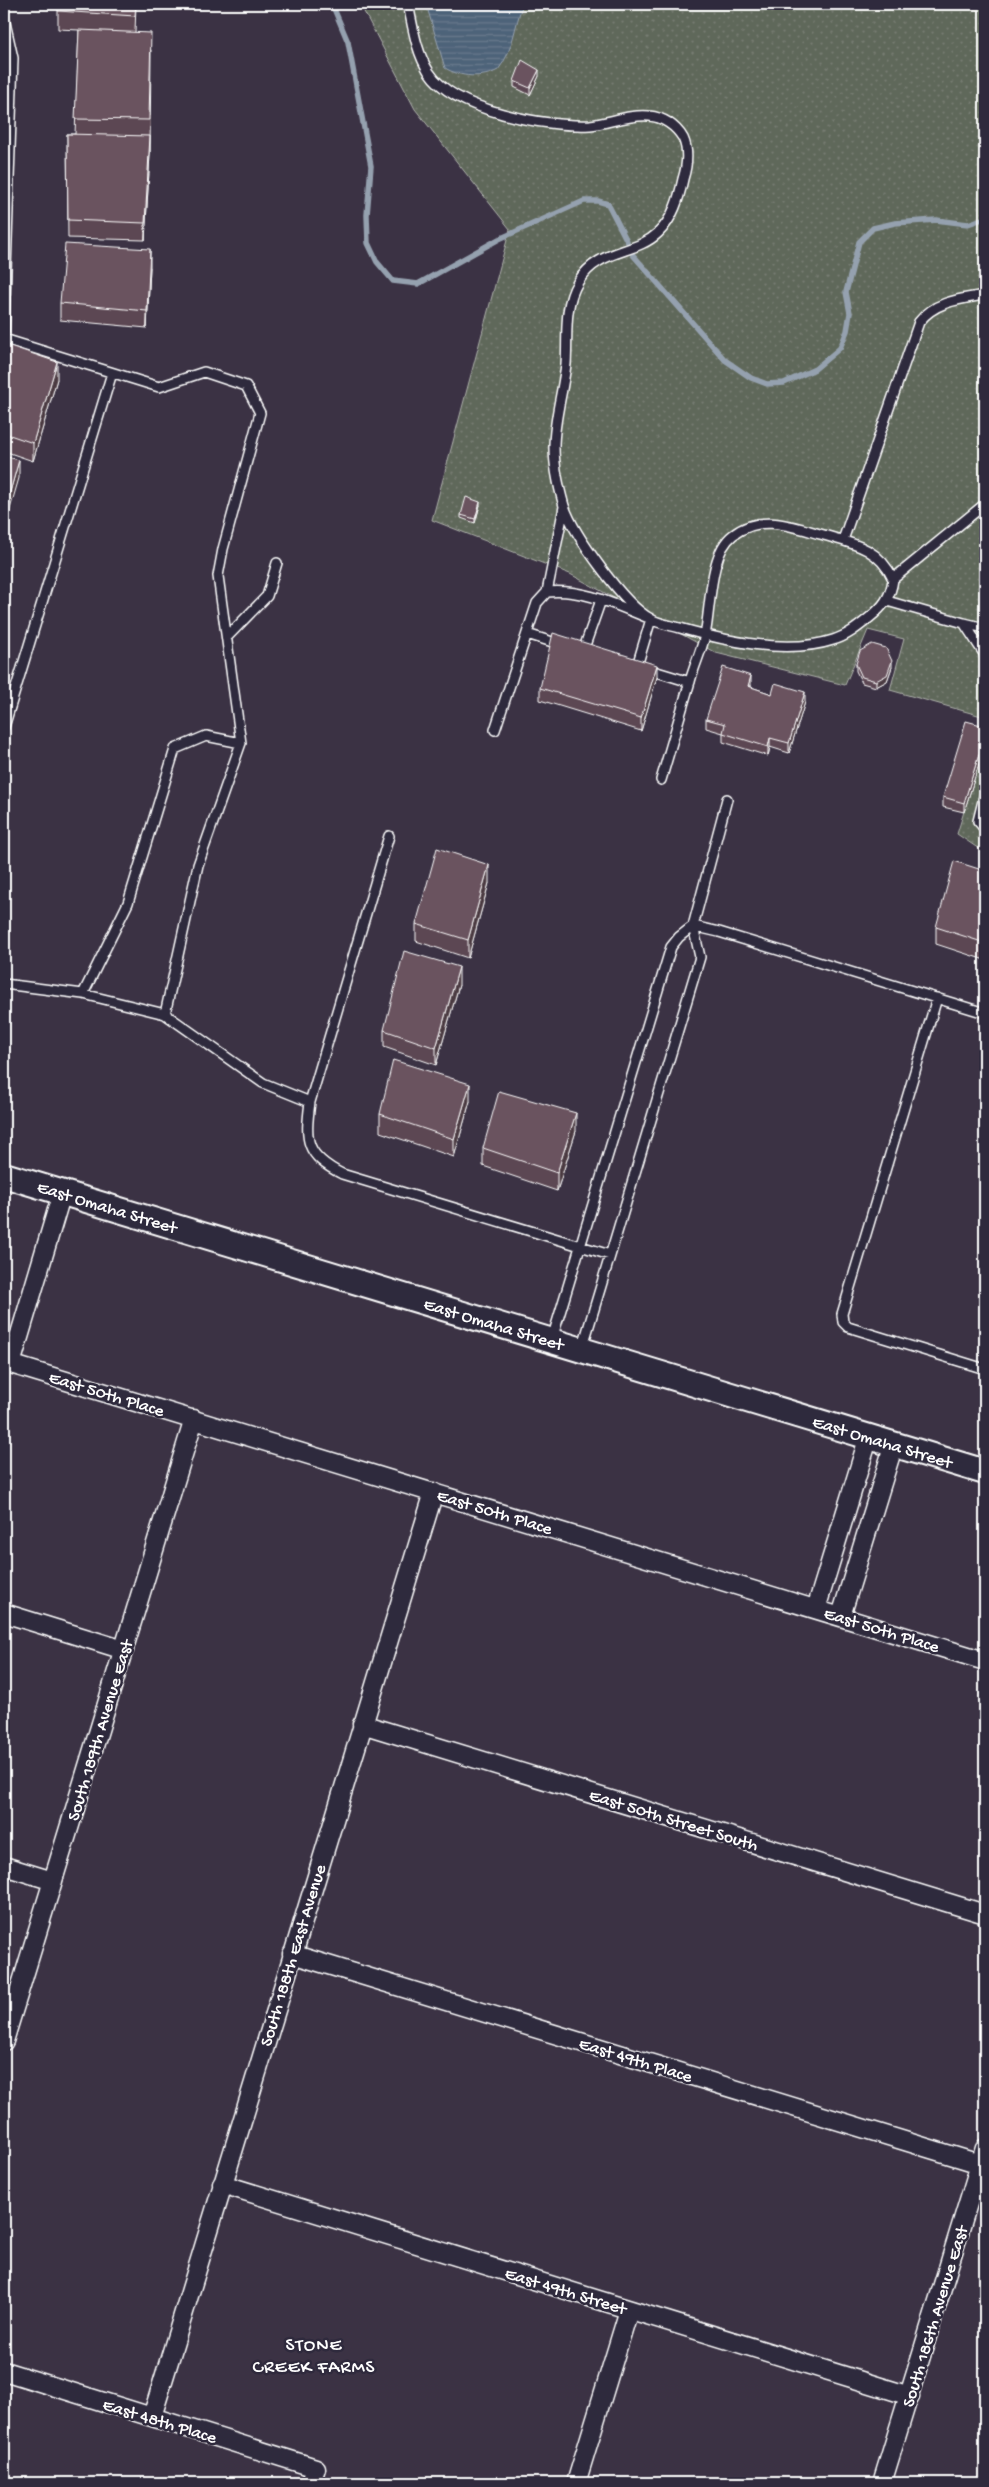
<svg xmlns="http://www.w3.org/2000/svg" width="989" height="2487" viewBox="0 0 989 2487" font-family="'Gochi Hand',sans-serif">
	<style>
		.grass { fill: url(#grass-dots); stroke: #afb3ac }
		.water { fill: url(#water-rules); stroke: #95a1af }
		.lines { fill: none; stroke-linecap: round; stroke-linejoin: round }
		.stream { stroke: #95a1af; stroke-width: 5.5 }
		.lane-casing { stroke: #fff; stroke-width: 12 }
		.street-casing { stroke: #fff; stroke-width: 21 }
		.secondary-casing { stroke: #fff; stroke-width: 28 }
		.lane { stroke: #2f2a3d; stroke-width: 9 }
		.street { stroke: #2f2a3d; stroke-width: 18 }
		.secondary { stroke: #2f2a3d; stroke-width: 24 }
		.wall { fill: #5c4752; stroke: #fff }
		.shaded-wall { fill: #4b3a42; stroke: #fff }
		.building { fill: #6b535f; stroke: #fff }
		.labels { text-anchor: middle; stroke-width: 5; stroke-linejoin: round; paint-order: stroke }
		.street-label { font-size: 18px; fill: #fff; stroke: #2f2a3d }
		.neighbourhood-label { font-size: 19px; letter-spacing: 1px; fill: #fff; stroke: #2f2a3d }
	</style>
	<defs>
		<pattern id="grass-dots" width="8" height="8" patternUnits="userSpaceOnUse" patternTransform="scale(1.25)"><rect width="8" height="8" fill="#5f675a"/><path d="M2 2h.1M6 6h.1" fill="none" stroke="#777e73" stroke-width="1.8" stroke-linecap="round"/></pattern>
		<pattern id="water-rules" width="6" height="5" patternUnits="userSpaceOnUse" patternTransform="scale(1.25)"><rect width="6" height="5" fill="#4e6379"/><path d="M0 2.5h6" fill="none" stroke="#697a8d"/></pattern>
	</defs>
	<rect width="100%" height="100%" fill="#3b3244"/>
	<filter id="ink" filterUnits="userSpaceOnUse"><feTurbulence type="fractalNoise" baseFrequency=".02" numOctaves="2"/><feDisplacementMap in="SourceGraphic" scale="10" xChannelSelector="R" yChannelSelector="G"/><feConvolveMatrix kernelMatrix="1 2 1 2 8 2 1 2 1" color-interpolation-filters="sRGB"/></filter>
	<g filter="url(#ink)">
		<path class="grass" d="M 360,4 L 985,4 L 985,717 L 890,690 L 904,639 L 868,630 L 845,685 L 716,653 L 570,574 L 432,520 L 510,229 L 415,109 Z
			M 985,744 L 985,853 L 957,834 Z"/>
		<path class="water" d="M 426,4 L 523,4 C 514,26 514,50 498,70 C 482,79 460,77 445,68 Z"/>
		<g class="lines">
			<path class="stream" d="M 332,4 L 348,42 L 371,166 L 367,215 L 368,243 L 377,262 L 393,281 L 418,284 L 499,239 L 584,201 L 598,201 L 608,204 L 627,241
				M 633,255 L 725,360 L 751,378 L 767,384 L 784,383 L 815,369 L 840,348 L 847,331 L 850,313 L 846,292 L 859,242 L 873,228 L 895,223 L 936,220 L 968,224 L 985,218"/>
			<defs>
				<path id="lane" d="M 408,4 C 413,27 416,52 429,72 C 454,111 546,127 590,125 C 609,123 630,114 649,116 C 663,117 676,126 683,138 C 689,151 687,166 683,179 C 679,198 673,219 658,233 C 635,255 598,248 578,282 C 563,307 568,336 566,364 C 563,392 554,419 554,447 C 554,466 559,488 564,506 C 574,535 624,605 651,619 C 659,624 670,625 680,628 C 725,641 787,655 833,640 C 847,636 858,627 869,618 C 883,607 891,597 893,579 C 879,547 851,543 820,534 C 791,526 760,514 733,535 C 709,553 711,607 705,635 C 702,649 695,664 691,678 C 681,712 671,746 661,780
					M 4,18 L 13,58 L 4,331
					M 4,339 L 159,387 L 204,372 L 246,386 L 260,413 L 223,549 L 218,576 L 241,743 L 198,865 L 165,1014
					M 843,540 L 919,322 C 935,301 961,299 985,295
					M 893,579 L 985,504
					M 547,592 L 564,507
					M 887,601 L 964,623 L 985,655
					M 964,623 L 985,628
					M 527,634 L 562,645
					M 227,637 L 267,596 L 277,563
					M 583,651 L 601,600
					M 647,669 L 690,682
					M 4,727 L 112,373
					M 495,730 L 537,603 L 547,592 C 583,588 618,606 651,619 L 637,666
					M 985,793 L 978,821 L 985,829
					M 389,836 L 310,1102 C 305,1141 305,1155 342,1174 L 610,1255
					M 4,984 L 83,994 L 165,1014 L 263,1083 L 310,1102
					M 83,994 L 128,903 L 175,749 L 206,736 L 241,743
					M 937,998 L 842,1314 L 843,1322 L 848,1327 L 985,1369
					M 552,1339 L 671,947 L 679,937 L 693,926 L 719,932 L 985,1013
					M 582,1349 L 700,957 L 693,926 L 727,799"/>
				<path id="street" d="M 4,1362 L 985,1661
					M 11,1364 L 62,1193
					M 816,1609 L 869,1436
					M 4,1613 L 124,1650
					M 841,1616 L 894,1444
					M 362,1724 L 985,1914
					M 4,1866 L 53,1881
					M 292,1954 L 980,2164
					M 4,2041 L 194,1419
					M 222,2184 L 910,2396
					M 4,2371 L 316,2468 L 311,2483
					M 152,2417 L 434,1492
					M 576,2483 L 629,2310
					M 882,2483 L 985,2148"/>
				<g id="secondary">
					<path id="s1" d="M 4,1175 L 985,1472"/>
				</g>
			</defs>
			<use href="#lane" class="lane-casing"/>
			<use href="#street" class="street-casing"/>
			<use href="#secondary" class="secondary-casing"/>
			<use href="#lane" class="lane"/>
			<use href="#street" class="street"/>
			<use href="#secondary" class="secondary"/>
		</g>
		<path class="wall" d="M 58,4 L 136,4 L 135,32 L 151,50 L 150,154 L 145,240 L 68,238 L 67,134 L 75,134 L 79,30 L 58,29 Z
			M 539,76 L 530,95 L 514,87 L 514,81 Z
			M 150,267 L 147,328 L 60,320 L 60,303 Z
			M 4,344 L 57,379 L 33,461 L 4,451 Z
			M 480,505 L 475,523 L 461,518 L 461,515 Z
			M 856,664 L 892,667 L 887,681 L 876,687 L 862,683 L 856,671 Z
			M 657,677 L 641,731 L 540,700 L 540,688 Z
			M 751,685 L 751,687 L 772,694 L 805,702 L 789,753 L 770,747 L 768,756 L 723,742 L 723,733 L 706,728 L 706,719 Z
			M 985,726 L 985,744 L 964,812 L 943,807 L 943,797 Z
			M 985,871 L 985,960 L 936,944 L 936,927 Z
			M 489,883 L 468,958 L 416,941 L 416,924 Z
			M 459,985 L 436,1065 L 384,1047 L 384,1030 Z
			M 470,1101 L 454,1157 L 380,1132 L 380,1114 Z
			M 576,1131 L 557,1191 L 483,1166 L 483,1148 Z"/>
		<path class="shaded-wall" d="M 539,70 L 539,76 L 530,95 L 530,88 Z
			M 150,136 L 150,154 L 145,240 L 145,223 Z
			M 150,249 L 150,267 L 147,328 L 147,311 Z
			M 57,362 L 57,379 L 33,461 L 33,443 Z
			M 19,460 L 19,478 L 4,530 L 4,513 Z
			M 480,502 L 480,505 L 475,523 L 475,519 Z
			M 892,661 L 892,667 L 887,681 L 876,687 L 876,681 Z
			M 657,665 L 657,677 L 641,731 L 641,718 Z
			M 751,676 L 751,685 L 748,695 L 748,686 Z
			M 805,692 L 805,702 L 789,753 L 789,743 Z
			M 985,735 L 985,744 L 964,812 L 964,803 Z
			M 770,738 L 770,747 L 768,756 L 768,747 Z
			M 489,865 L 489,883 L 468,958 L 468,940 Z
			M 459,967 L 459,985 L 436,1065 L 436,1048 Z
			M 470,1084 L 470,1101 L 454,1157 L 454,1139 Z
			M 576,1113 L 576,1131 L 557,1191 L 557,1173 Z"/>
		<path class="building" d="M 58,4 L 136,4 L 135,16 L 58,11 Z
			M 79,30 L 151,33 L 149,120 L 75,119 Z
			M 522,60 L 539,70 L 530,88 L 514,81 Z
			M 67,134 L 150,136 L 145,223 L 68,220 Z
			M 65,244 L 150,249 L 147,311 L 60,303 Z
			M 4,344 L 57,362 L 33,443 L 4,433 Z
			M 4,456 L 19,460 L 4,513 Z
			M 466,497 L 480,502 L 475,519 L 461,515 Z
			M 553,633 L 657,665 L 641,718 L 540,688 Z
			M 872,644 L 886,648 L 892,661 L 887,675 L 876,681 L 862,677 L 856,664 L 860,651 Z
			M 723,667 L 751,676 L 748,686 L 772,694 L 775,683 L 805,692 L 789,743 L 770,738 L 768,747 L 723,733 L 725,724 L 706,719 Z
			M 966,721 L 985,726 L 985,735 L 964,803 L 943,797 Z
			M 437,848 L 489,865 L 468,940 L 416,924 Z
			M 954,861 L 985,871 L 985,943 L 936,927 Z
			M 404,951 L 459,967 L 436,1048 L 384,1030 Z
			M 393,1060 L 470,1084 L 454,1139 L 380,1114 Z
			M 499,1091 L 576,1113 L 557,1173 L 483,1148 Z"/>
	</g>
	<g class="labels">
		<g class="street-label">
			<text dy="6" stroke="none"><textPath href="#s1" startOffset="108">East Omaha Street</textPath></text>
			<text dy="6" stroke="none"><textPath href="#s1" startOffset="512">East Omaha Street</textPath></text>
			<text transform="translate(107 1393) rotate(17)" y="6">East 50th Place</text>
			<text dy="6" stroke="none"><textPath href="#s1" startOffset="918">East Omaha Street</textPath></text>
			<text transform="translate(495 1511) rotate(17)" y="6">East 50th Place</text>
			<text transform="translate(882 1629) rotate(17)" y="6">East 50th Place</text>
			<text transform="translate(99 1730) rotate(-73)" y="6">South 189th Avenue East</text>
			<text transform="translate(674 1819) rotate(17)" y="6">East 50th Street South</text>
			<text transform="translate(292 1955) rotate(-73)" y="6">South 188th East Avenue</text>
			<text transform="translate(636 2059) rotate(17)" y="6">East 49th Place</text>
			<text transform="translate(566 2290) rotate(17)" y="6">East 49th Street</text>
			<text transform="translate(934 2316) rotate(-73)" y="6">South 186th Avenue East</text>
			<text transform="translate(160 2420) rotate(17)" y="6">East 48th Place</text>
		</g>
		<g class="neighbourhood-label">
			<text x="314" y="2350">STONE<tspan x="314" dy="22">CREEK FARMS</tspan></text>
		</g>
	</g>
	<rect width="989" height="2487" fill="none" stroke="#2f2a3d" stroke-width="20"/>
	<rect x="10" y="10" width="969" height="2467" fill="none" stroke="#fff" stroke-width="2" filter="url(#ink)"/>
</svg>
